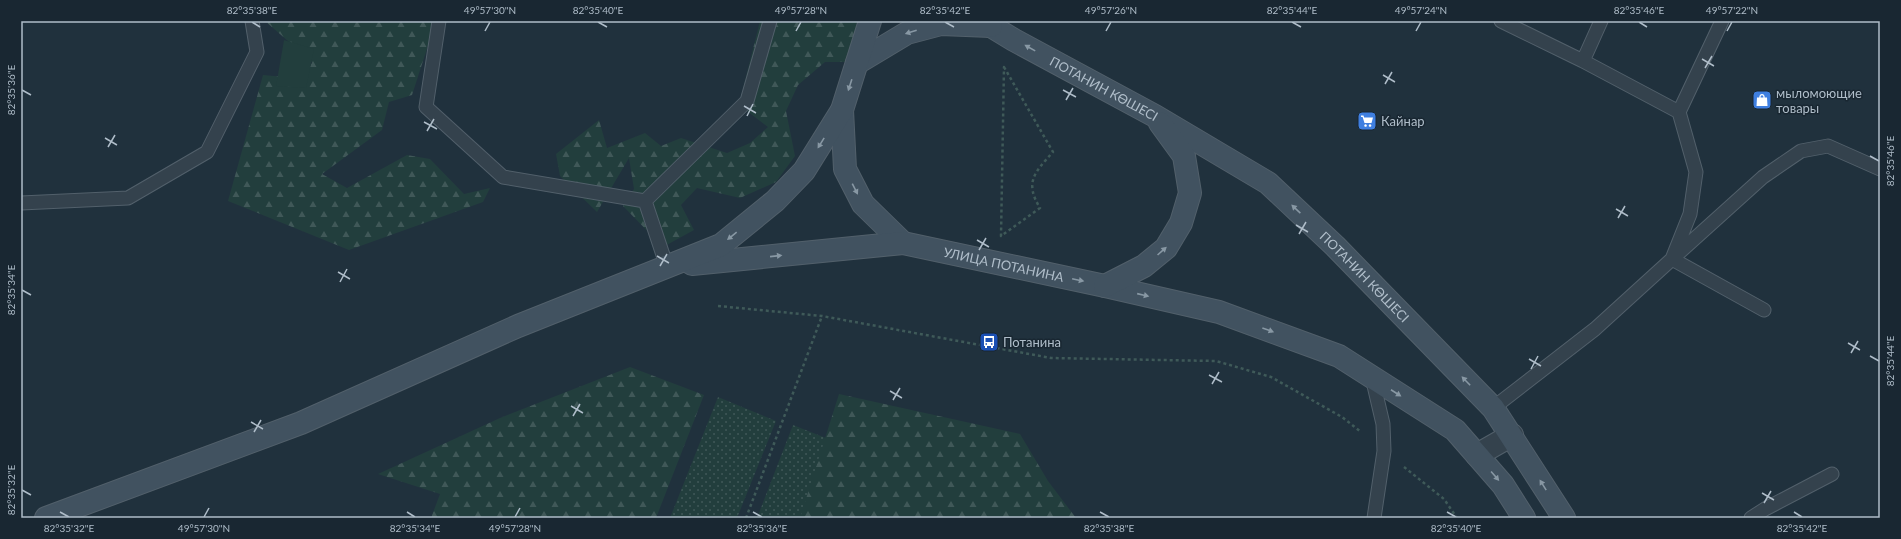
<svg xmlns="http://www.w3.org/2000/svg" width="1901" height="539" viewBox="0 0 1901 539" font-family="Lato,sans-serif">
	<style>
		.grass { fill: url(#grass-dots) }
		.forest { fill: url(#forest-firs) }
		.green { fill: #223e3d }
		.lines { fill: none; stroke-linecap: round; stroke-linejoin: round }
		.lane-casing { stroke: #52606b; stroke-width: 15 }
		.street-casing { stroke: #52606b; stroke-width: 24 }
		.secondary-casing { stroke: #52606b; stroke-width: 24 }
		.path { stroke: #3f5a59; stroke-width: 2.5; stroke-dasharray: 3 3; stroke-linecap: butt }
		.lane { stroke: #34424d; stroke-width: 13 }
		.street { stroke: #34424d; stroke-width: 22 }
		.secondary { stroke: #415260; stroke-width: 22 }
		.oneway { fill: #8898a4 }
		.ticks { fill: none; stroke: #afbdc9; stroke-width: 1.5 }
		.labels { text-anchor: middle; stroke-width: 3; stroke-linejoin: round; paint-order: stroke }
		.street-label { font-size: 13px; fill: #afbdc9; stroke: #192732 }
		.poi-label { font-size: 13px; fill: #afbdc9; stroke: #192732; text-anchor: start }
		.neatline { fill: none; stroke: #afbdc9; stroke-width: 1.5 }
		.ticks-label { font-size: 10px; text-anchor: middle; fill: #afbdc9 }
	</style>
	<defs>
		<pattern id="grass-dots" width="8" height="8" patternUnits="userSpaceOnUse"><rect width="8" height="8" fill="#223e3d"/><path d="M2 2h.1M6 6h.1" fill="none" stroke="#405858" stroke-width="1.8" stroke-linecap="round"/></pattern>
		<pattern id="forest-firs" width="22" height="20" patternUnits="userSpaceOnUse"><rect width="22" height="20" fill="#223e3d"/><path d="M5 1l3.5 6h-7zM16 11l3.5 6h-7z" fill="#405858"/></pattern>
	</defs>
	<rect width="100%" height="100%" fill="#20313d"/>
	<path class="grass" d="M 718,397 L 776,421 L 737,518 L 670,518 Z
		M 793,425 L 831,440 L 801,518 L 757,518 Z"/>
	<path class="forest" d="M 265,21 L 436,21 L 412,95 L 389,102 L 382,130 L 322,174 L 347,188 L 407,155 L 430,159 L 464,194 L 490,188 L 483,202 L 349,250 L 228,201 L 263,75 L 305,79 L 312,62 Z
		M 760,21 L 857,21 L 851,62 L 825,62 L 798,85 L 786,111 L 795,156 L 776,182 L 740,198 L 697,188 L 681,205 L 694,230 L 663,247 L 623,206 L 634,189 L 629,158 L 597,212 L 560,176 L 556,154 L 599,120 L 607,148 L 645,133 L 661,146 L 681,138 L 727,153 L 750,143 L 768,127 L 739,105 Z
		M 630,367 L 704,395 L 656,518 L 431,518 L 440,494 L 378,474 L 500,418 Z
		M 839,394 L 1020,434 L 1048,481 L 1076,518 L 800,518 Z"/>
	<path class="green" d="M 284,40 L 314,49 L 306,88 L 276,86 Z"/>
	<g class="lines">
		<defs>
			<path id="lane" d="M 439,21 L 426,107 L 503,177 L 645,201
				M 1583,61 L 1601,21
				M 1679,112 L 1722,21
				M 645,201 L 747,101 L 770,21
				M 645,201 L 667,267
				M 21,203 L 128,198 L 207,152 L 257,52 L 252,21
				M 1764,310 L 1672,259 L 1763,177 L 1801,151 L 1828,146 L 1880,169
				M 1372,377 L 1383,424 L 1384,451 L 1374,518
				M 1493,408 L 1595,329 L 1672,259 L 1690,214 L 1696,172 L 1679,112 L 1583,61 L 1501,21
				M 1751,518 L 1765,509 L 1832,474"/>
			<path id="street" d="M 1477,455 L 1512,435"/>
			<g id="secondary">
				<path id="s1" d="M 988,21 L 991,26 L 1014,40 L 1155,116 L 1268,183 L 1335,246 L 1493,408 L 1564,518"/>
				<path d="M 857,63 L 907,33 L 941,24 L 991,26"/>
				<path d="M 842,110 L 845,169 L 863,204 L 903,243"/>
				<path id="s2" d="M 692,264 L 903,243 L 1105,286 L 1219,312 L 1339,356 L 1455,430 L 1503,485 L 1524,518"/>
				<path d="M 1105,286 L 1144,266 L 1166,248 L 1181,223 L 1190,193 L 1184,156 L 1160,123"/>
				<path d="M 46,518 L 301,423 L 518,326 L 721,245 L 775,201 L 804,171 L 842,110 L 870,21"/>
			</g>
		</defs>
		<use href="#lane" class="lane-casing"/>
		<use href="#street" class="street-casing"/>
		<use href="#secondary" class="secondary-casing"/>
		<path class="path" d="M 1004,67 L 1053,152 C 1035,172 1024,182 1040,208 L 1001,236 Z
			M 718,306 L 822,316 L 1051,358 L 1216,361 L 1271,377 L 1342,417 L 1361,432
			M 1404,467 L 1444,499 L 1457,518
			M 746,518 L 822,316"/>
		<use href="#lane" class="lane"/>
		<use href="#street" class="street"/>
		<use href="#secondary" class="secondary"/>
	</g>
	<defs><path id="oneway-solid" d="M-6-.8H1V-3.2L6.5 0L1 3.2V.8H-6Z"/></defs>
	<g class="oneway">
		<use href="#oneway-solid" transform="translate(911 32) rotate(162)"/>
		<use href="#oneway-solid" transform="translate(1030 48) rotate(-151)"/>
		<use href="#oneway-solid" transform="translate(850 85) rotate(108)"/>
		<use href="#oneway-solid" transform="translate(821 143) rotate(122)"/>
		<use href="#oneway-solid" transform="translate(855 189) rotate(63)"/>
		<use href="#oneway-solid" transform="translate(1296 209) rotate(-137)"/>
		<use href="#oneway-solid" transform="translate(732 236) rotate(141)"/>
		<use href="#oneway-solid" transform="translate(1162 251) rotate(-42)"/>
		<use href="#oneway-solid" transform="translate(776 256) rotate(-6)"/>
		<use href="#oneway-solid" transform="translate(1078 280) rotate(12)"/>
		<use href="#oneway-solid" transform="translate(1143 295) rotate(13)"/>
		<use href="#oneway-solid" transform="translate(1268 330) rotate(20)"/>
		<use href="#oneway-solid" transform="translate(1466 381) rotate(-134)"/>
		<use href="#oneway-solid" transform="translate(1396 393) rotate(33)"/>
		<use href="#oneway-solid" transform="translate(1495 476) rotate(49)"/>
		<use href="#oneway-solid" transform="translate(1543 485) rotate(-122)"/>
	</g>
	<path class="ticks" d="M 252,22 L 260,27M 598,22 L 607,27M 945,22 L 954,27M 1292,22 L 1301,27M 1639,22 L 1647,27M 485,31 L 490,22M 796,31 L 801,22M 1106,31 L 1111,22M 1416,31 L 1421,22M 1727,31 L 1732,22M 1702,59 L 1714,66M 1705,68 L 1712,56M 1383,75 L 1395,82M 1385,84 L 1392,72M 22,90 L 31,95M 1063,90 L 1076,97M 1066,100 L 1073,88M 744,106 L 756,113M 747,116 L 753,104M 424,122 L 437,129M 427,131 L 434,119M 105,138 L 117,145M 108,147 L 115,135M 1870,156 L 1879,161M 1616,209 L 1628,216M 1618,218 L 1625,206M 1296,225 L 1308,232M 1299,234 L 1306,222M 977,240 L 989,247M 979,250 L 986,238M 657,256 L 669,263M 660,266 L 667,254M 338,272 L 350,279M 340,282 L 347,269M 22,290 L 31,295M 1848,343 L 1860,350M 1851,353 L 1858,341M 1870,356 L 1879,361M 1529,359 L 1541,366M 1531,369 L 1538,356M 1209,375 L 1222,382M 1212,384 L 1219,372M 890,391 L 902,398M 893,400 L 900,388M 571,406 L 583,413M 573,416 L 580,404M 251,422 L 263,429M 254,432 L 261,420M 22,490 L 31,495M 1762,493 L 1774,500M 1764,503 L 1771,491M 60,512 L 69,517M 407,512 L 415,517M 753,512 L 762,517M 1100,512 L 1109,517M 1447,512 L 1456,517M 1794,512 L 1802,517M 204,517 L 209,508M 515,517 L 520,508"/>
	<defs>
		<symbol id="shop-square" viewBox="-11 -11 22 22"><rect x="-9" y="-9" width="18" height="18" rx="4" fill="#3f7fe0" stroke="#192732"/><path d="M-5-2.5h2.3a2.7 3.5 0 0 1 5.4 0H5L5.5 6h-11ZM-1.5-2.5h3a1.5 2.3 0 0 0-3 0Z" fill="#fff"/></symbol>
		<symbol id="supermarket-square" viewBox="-11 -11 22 22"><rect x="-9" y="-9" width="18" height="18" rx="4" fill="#3f7fe0" stroke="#192732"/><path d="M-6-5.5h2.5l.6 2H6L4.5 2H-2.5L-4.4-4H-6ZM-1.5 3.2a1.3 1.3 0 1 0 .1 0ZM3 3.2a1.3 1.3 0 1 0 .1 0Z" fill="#fff"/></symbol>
		<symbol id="bus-square" viewBox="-11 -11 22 22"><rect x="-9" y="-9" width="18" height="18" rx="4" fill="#1a4fb4" stroke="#192732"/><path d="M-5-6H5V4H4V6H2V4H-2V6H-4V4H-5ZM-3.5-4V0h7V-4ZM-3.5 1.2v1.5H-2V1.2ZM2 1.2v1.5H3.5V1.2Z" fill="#fff"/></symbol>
	</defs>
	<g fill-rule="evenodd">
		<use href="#shop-square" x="1751" y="89" width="22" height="22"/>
		<use href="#supermarket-square" x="1356" y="110" width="22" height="22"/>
		<use href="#bus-square" x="978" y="331" width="22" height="22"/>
	</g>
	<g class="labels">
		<g class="street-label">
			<text dy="5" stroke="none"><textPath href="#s1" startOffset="135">ПОТАНИН КӨШЕСІ</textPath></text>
			<text dy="5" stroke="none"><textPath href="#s2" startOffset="315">УЛИЦА ПОТАНИНА</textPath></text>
			<text dy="5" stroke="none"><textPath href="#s1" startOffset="459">ПОТАНИН КӨШЕСІ</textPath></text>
		</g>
		<g class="poi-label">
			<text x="1776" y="98">мыломоющие<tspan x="1776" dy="15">товары</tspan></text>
			<text x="1381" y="126">Кайнар</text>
			<text x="1003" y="347">Потанина</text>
		</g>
	</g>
	<rect width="1901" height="539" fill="none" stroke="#192732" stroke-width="44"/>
	<rect x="22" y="22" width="1857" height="495" class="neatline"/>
	<g class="ticks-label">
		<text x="252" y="14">82°35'38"E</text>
		<text x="490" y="14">49°57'30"N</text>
		<text x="598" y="14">82°35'40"E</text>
		<text x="801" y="14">49°57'28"N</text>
		<text x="945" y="14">82°35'42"E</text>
		<text x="1111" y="14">49°57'26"N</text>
		<text x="1292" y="14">82°35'44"E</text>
		<text x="1421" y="14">49°57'24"N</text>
		<text x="1639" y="14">82°35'46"E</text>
		<text x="1732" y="14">49°57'22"N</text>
		<text transform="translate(11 90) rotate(-90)" y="4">82°35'36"E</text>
		<text transform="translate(1890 161) rotate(-90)" y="4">82°35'46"E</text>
		<text transform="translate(11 290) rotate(-90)" y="4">82°35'34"E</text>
		<text transform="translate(1890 361) rotate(-90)" y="4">82°35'44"E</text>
		<text transform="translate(11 490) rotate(-90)" y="4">82°35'32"E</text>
		<text x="69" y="532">82°35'32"E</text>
		<text x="204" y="532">49°57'30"N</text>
		<text x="415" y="532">82°35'34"E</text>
		<text x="515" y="532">49°57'28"N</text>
		<text x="762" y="532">82°35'36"E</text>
		<text x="1109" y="532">82°35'38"E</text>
		<text x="1456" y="532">82°35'40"E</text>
		<text x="1802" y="532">82°35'42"E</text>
	</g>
</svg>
